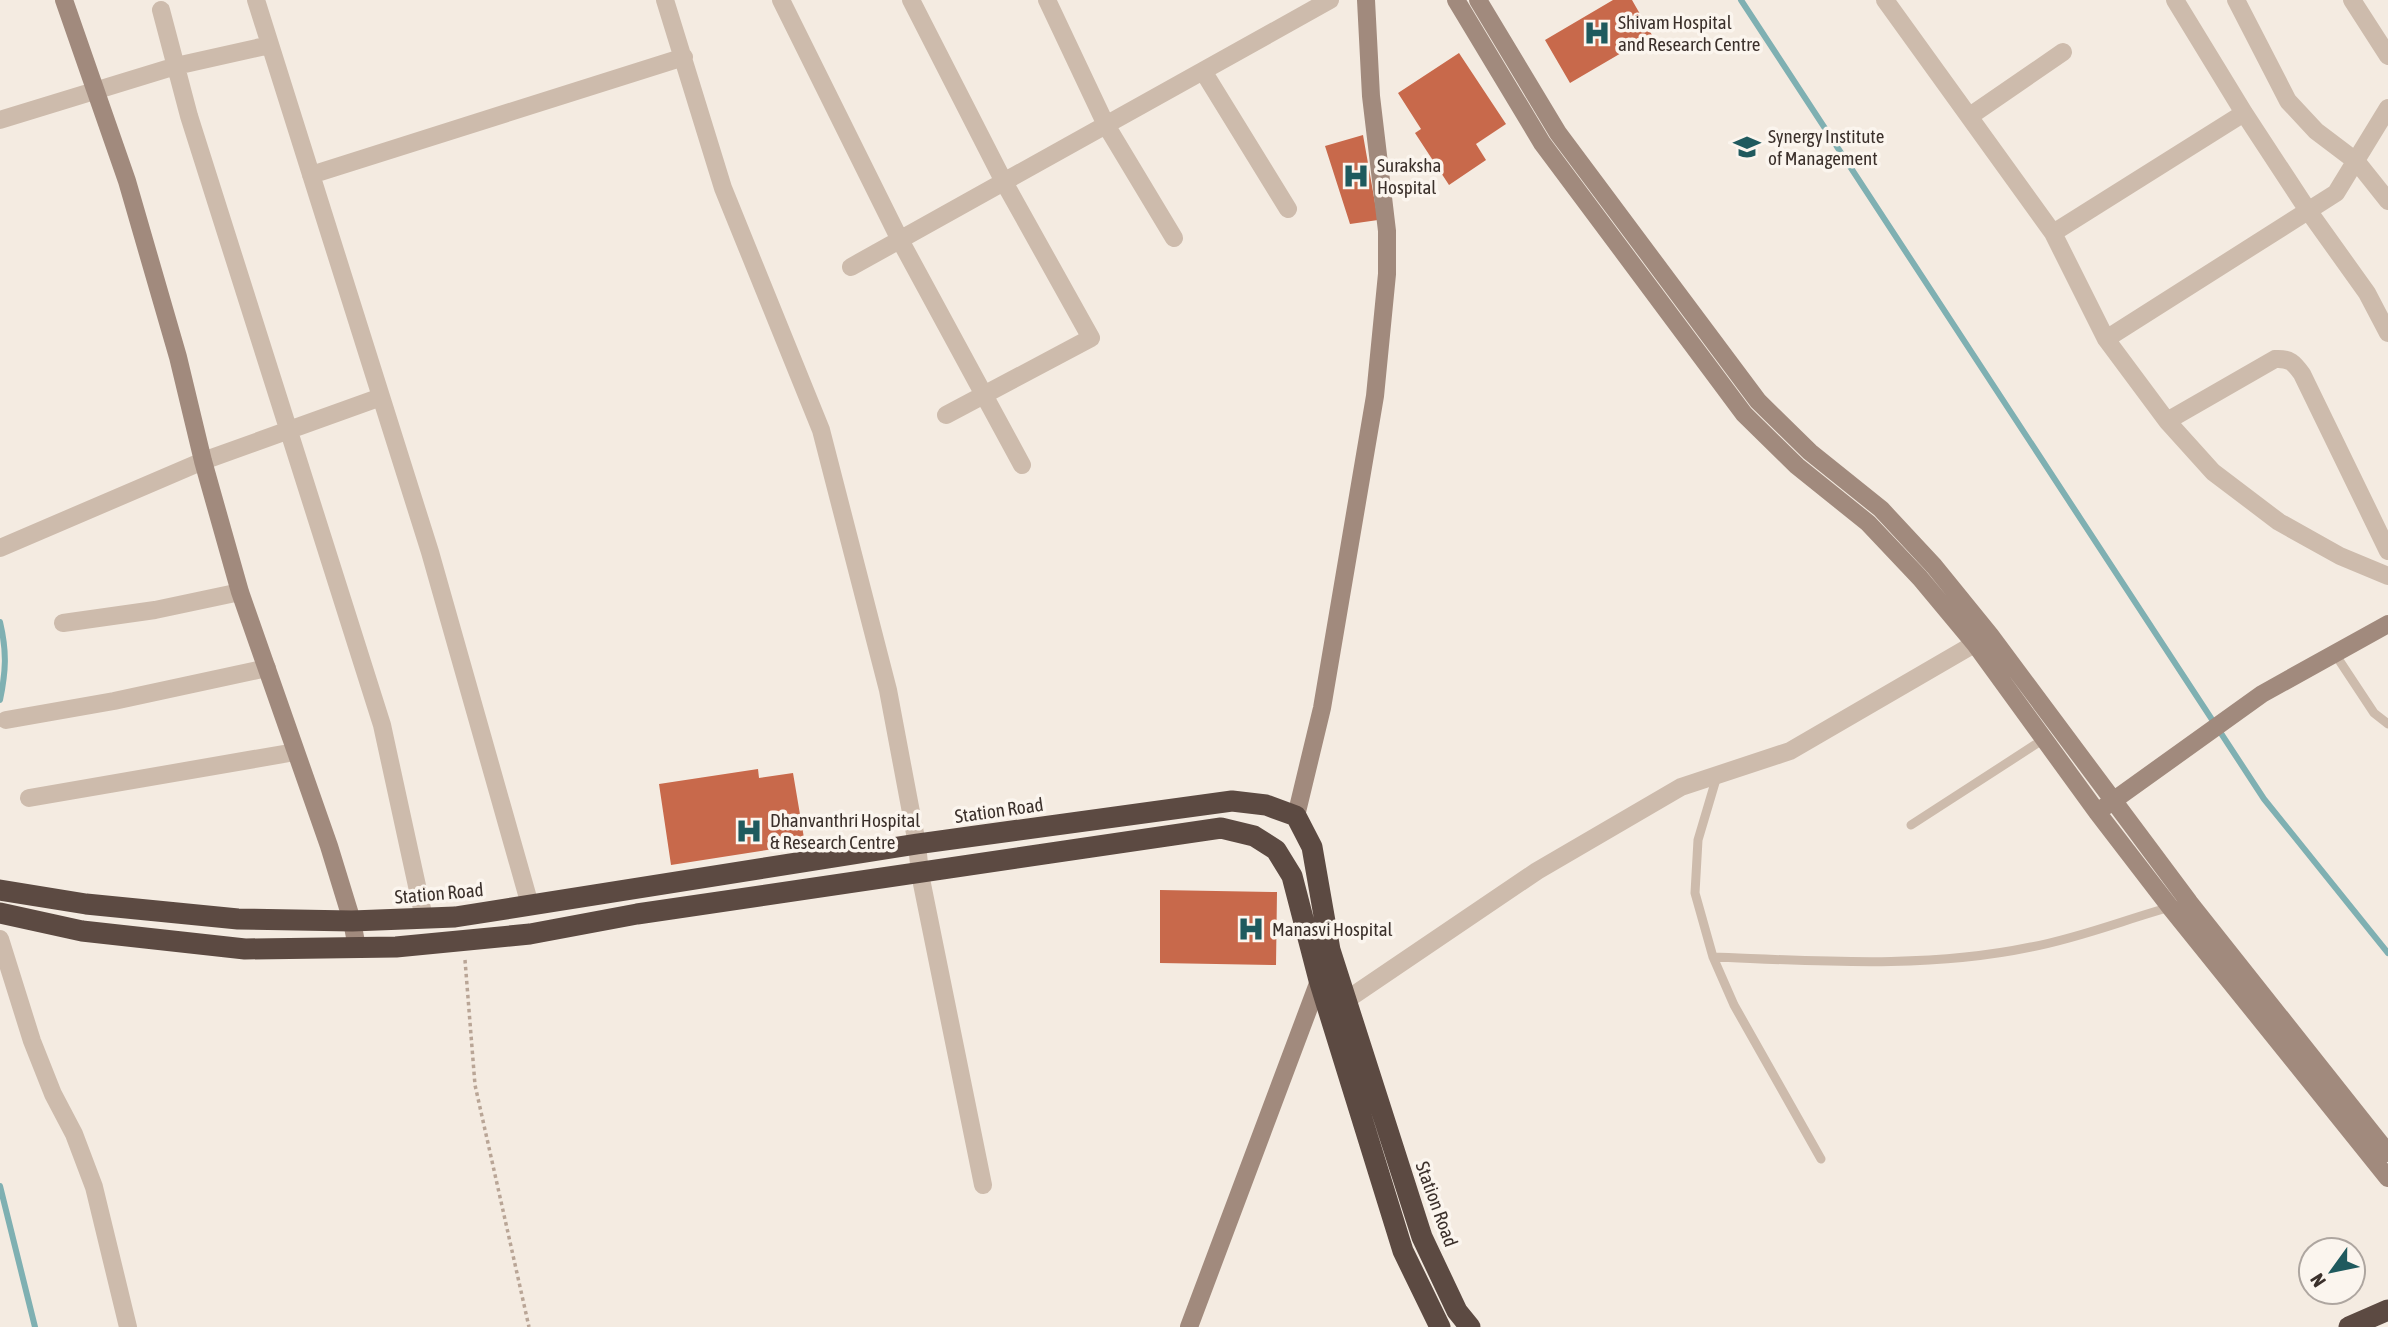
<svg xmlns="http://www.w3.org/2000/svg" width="2388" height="1327" viewBox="0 0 2388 1327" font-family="'Asap Condensed',sans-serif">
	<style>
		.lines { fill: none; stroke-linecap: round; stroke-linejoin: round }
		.stream { stroke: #7fb0b2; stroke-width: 6 }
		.building { fill: #c8694b }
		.path { stroke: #b9a596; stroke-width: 3.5; stroke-dasharray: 3.5 3.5; stroke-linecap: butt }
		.lane { stroke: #cdbbac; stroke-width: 9 }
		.street { stroke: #cdbbac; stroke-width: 18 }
		.secondary { stroke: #a18a7d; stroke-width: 18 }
		.highway { stroke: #5c4a42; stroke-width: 21 }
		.labels { text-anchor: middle; stroke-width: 7; stroke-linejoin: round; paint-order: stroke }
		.poi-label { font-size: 19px; fill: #3b302b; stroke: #fbf5ee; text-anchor: start }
		.street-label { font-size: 19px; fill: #3b302b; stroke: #fbf5ee }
	</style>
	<rect width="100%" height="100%" fill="#f4ebe1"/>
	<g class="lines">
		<path class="stream" d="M 1741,0 L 2264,799 L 2388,953
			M 0,622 C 7,652 6,671 0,700
			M 0,1186 L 35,1327"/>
	</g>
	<path class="building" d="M 1613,0 L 1632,0 L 1652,35 L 1570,83 L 1545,40 Z
		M 1459,53 L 1506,124 L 1476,144 L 1486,160 L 1449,185 L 1415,133 L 1421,129 L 1398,93 Z
		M 1363,135 L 1378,220 L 1350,224 L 1325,146 Z
		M 758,769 L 759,778 L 793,773 L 805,844 L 671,865 L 659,784 Z
		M 1160,890 L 1277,892 L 1276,965 L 1160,963 Z"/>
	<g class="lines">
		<path class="path" d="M 465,960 L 475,1085 L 529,1327"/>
		<path class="lane" d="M 2335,654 L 2374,713 L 2388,724
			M 1717,776 L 1698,840 L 1695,893 L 1713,957 L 1734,1005 L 1821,1159
			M 1911,825 L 2044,739
			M 1713,957 C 1819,961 1926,969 2031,947 C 2085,937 2136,915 2189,902"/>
		<path class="street" d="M 256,0 L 430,552 L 530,905
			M 665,0 L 723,188 L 821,430 L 888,690 L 917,844 L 920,874 L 983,1185
			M 781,0 L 900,240 L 1022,465
			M 911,0 L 1004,182 L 1091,338 L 946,415
			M 1047,0 L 1106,125 L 1174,238
			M 1885,0 L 2053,233 L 2106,339 L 2167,421 L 2213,472 L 2279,522 L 2340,556 L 2388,576
			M 2175,0 L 2244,113 L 2307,209 L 2367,293 L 2388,333
			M 2236,0 L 2288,101 L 2316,131 L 2357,162 L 2388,201
			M 2352,0 L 2388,56
			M 161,10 L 189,116 L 382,725 L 424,918
			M 1203,71 L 1288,209
			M 1970,116 L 2063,52
			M 0,120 L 176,66 L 270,45
			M 311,175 L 684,57
			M 2053,233 L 2244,113
			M 851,267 L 1330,0
			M 2106,339 L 2336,193 L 2388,108
			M 2167,421 L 2275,359 C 2290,358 2294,363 2302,374 L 2388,551
			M 0,548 L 203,461 L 381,397
			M 63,623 L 155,610 L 240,592
			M 6,720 L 114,701 L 267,668
			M 29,798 L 295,752
			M 0,939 L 32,1041 L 53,1094 L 74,1134 L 94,1187 L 128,1327
			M 1345,1001 L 1537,871 L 1681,787 L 1790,751 L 1988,636"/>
		<path class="secondary" d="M 64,0 L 127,181 L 178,357 L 203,461 L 240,592 L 329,846 L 352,921 L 357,948
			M 1456,0 L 1542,143 L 1744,414 L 1797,466 L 1868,523 L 1920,578 L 1975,644 L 2097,812 L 2170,907 L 2388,1178
			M 1478,0 L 1558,133 L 1758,401 L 1810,452 L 1881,509 L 1934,566 L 1990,635 L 2189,902 L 2388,1153
			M 2103,808 L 2262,694 L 2388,624
			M 1296,816 L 1322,708 L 1375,396 L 1387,274 L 1387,231 L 1371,96 L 1366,0
			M 1189,1327 L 1322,973"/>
		<path class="highway" d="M 0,890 L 86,904 L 238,919 L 352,921 L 455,917 L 917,844 L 1232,801 L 1266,805 L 1296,816 L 1312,847 L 1330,950 L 1422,1237 L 1457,1311 L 1470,1327
			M 0,913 L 82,931 L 245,949 L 396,947 L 530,934 L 637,914 L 1221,828 L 1254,836 L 1276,850 L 1292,876 L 1319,980 L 1403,1251 L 1440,1327
			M 2349,1327 L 2388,1310"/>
	</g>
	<defs>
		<symbol id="hospital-bare" viewBox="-9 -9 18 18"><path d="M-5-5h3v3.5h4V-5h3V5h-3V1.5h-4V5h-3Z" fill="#1f5a5e" stroke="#fbf5ee" stroke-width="2.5" paint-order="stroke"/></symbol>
		<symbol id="university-bare" viewBox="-9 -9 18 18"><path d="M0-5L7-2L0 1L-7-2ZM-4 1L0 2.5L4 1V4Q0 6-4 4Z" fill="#1f5a5e" stroke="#fbf5ee" stroke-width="2.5" paint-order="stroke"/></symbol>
	</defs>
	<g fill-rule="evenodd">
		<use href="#hospital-bare" x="1578" y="14" width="38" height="38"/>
		<use href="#university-bare" x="1728" y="128" width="38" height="38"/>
		<use href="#hospital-bare" x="1337" y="157" width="38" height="38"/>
		<use href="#hospital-bare" x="730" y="812" width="38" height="38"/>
		<use href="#hospital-bare" x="1232" y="910" width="38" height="38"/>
	</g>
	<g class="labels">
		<g class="poi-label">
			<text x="1618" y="29">Shivam Hospital<tspan x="1618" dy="22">and Research Centre</tspan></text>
			<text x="1768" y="143">Synergy Institute<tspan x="1768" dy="22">of Management</tspan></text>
			<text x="1377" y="172">Suraksha<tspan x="1377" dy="22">Hospital</tspan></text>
			<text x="770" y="827">Dhanvanthri Hospital<tspan x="770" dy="22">&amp; Research Centre</tspan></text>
			<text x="1272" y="936">Manasvi Hospital</text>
		</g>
		<g class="street-label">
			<text transform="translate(999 810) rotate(-8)" y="7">Station Road</text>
			<text transform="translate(439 893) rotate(-5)" y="7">Station Road</text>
			<text transform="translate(1437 1204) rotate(70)" y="7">Station Road</text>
		</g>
	</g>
	<g transform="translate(2332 1271) rotate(237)"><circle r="33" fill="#fbf5ee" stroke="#aea6a0" stroke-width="2"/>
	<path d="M0-5L12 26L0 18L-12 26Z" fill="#1f5a5e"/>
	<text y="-10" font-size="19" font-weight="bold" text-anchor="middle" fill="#3b302b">N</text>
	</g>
</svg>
